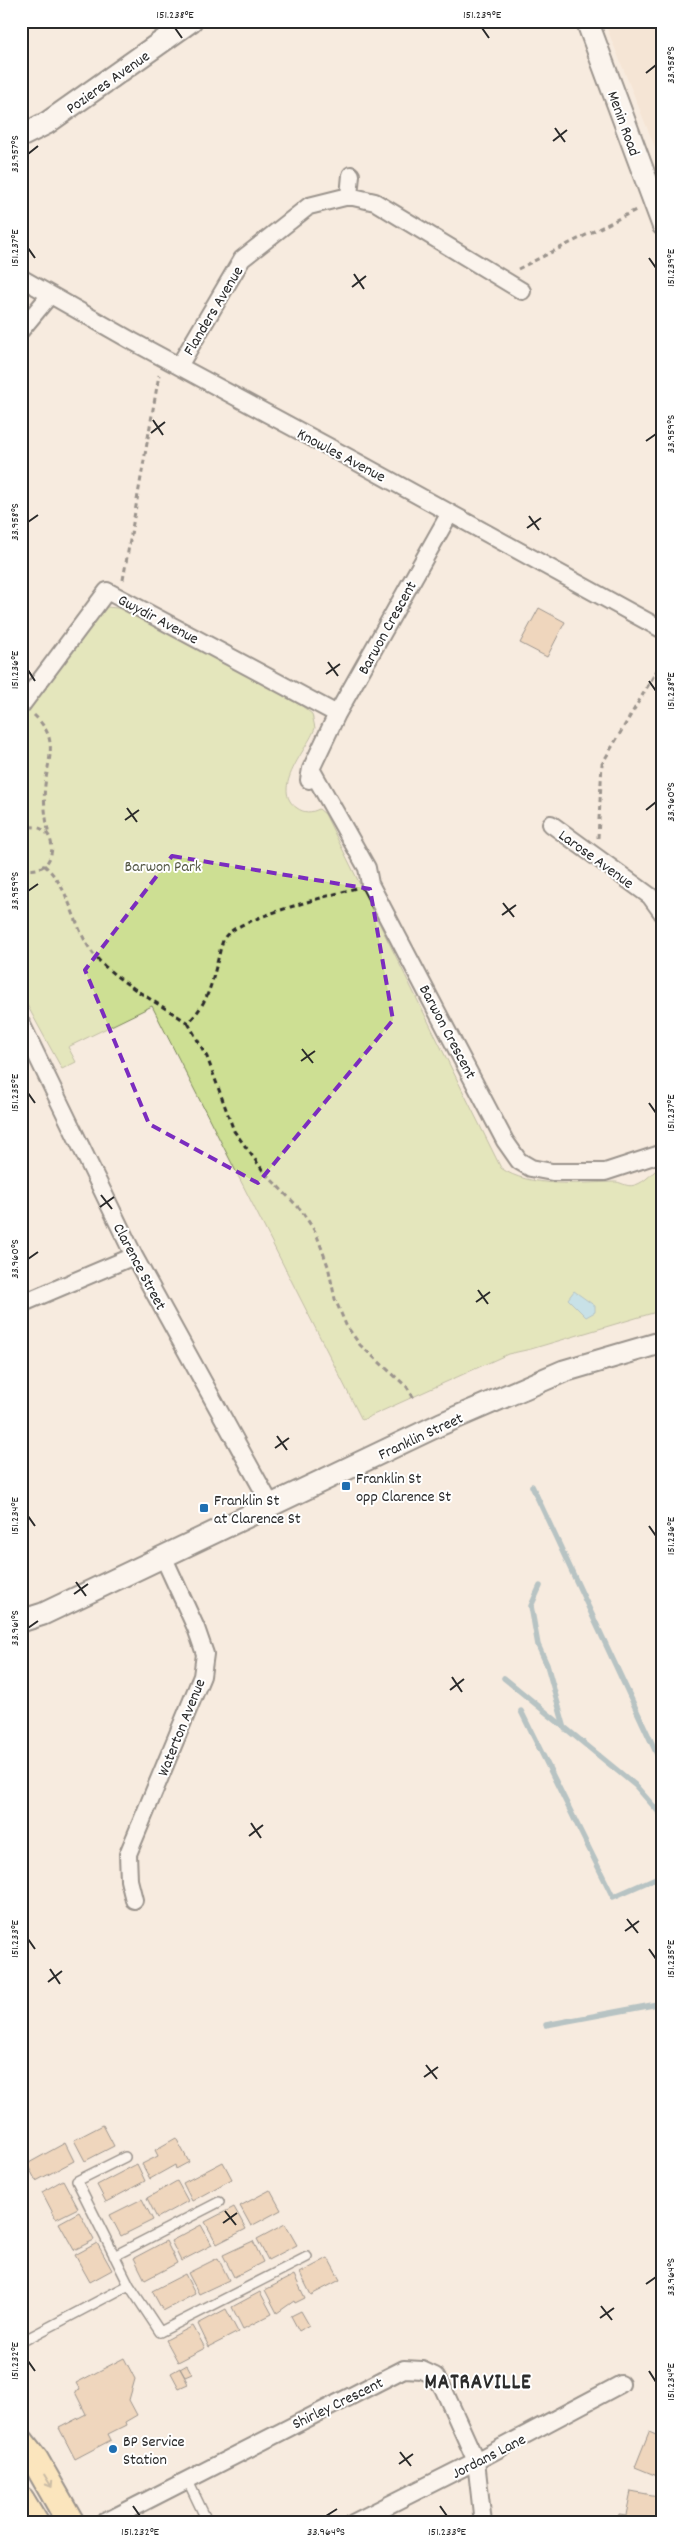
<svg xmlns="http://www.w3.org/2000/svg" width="684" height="2544" viewBox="0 0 684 2544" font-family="Dekko,sans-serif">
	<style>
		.built { fill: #f2ddc9 }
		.green { fill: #cddf93; stroke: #7c855f }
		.water { fill: #8fd6f1; stroke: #6792a2 }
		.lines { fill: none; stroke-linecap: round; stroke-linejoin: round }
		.stream { stroke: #6792a2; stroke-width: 5.5 }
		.building { fill: #e5bd95; stroke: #2b2b2b }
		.service-casing { stroke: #2b2b2b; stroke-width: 12 }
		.minor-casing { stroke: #2b2b2b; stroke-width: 20 }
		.tertiary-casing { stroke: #2b2b2b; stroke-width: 25 }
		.primary-casing { stroke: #2b2b2b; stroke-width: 30 }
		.path { stroke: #2b2b2b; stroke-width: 3; stroke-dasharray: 5 4; stroke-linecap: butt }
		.service { stroke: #fff; stroke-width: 9 }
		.minor { stroke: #fff; stroke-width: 16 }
		.tertiary { stroke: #fff; stroke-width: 21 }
		.primary { stroke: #fedd96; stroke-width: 26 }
		.oneway { stroke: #948460 }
		.marked { fill: none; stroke: #7b2cbf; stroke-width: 4; stroke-dasharray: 10 6; stroke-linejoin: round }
		.ticks { fill: none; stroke: #2b2b2b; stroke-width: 2 }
		.poi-dot { fill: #1f6fb2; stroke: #fff; stroke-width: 2 }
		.labels { text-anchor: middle; stroke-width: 4; stroke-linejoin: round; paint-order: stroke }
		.street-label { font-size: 16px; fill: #2b2b2b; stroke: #fff }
		.park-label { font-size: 16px; fill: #545845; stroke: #fff }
		.poi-label { font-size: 16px; fill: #2b2b2b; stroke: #fff; text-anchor: start }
		.district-label { font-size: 21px; font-weight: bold; letter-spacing: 1px; fill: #2b2b2b; stroke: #fff }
		.neatline { fill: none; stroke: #2b2b2b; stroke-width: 2 }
		.ticks-label { font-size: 12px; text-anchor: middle; fill: #2b2b2b }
	</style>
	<rect width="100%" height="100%" fill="#f7ebdf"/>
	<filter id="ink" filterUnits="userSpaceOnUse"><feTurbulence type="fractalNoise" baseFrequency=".02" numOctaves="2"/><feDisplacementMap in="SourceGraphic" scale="10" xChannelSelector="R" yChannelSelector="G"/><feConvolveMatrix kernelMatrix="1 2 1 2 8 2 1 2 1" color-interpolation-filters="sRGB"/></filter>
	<g filter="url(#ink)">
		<path class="built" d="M 604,21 L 663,21 L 663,167 Z"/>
		<path class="green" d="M 107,607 L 126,609 L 302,706 L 312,714 L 315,728 C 308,749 269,789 297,808 C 304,813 311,813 319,809 L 325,814 L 501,1168 C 528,1188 581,1183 613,1182 C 621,1181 626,1188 635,1185 C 646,1182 653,1171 663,1165 L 663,1310 L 531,1349 L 508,1354 L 362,1420 L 152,1006 L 68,1047 L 76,1062 L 62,1069 L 21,994 L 21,718 L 94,618 Z"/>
		<path class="water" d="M 574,1291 L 595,1306 L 595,1312 L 586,1317 L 568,1299 Z"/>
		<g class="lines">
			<path class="stream" d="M 532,1486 L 663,1767
				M 540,1586 L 531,1606 L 538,1645 L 547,1665 L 565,1729
				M 504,1678 L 635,1785 L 663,1817
				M 521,1711 L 613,1897 L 663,1875
				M 546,2025 L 663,2003"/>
		</g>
		<path class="building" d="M 539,608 L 565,622 L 547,657 L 520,643 Z
			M 103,2125 L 114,2146 L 85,2161 L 74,2140 Z
			M 176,2138 L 189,2162 L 176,2169 L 175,2165 L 150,2179 L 142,2164 L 158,2156 L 155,2150 Z
			M 65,2143 L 74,2161 L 36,2181 L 27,2164 Z
			M 223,2162 L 232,2179 L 192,2201 L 183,2183 Z
			M 137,2164 L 145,2181 L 106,2202 L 97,2185 Z
			M 63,2180 L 78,2208 L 56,2219 L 42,2192 Z
			M 177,2181 L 188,2201 L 157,2218 L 147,2198 Z
			M 270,2190 L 281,2210 L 251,2226 L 240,2206 Z
			M 142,2199 L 153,2220 L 121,2236 L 110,2215 Z
			M 234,2207 L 246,2229 L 217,2244 L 205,2222 Z
			M 79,2212 L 94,2240 L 74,2250 L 59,2223 Z
			M 285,2224 L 297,2245 L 268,2260 L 257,2239 Z
			M 201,2225 L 212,2245 L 181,2261 L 171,2241 Z
			M 166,2241 L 177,2263 L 145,2280 L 134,2258 Z
			M 253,2241 L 263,2262 L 234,2277 L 223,2255 Z
			M 97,2243 L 112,2270 L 90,2282 L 75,2255 Z
			M 218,2258 L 229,2280 L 199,2294 L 188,2273 Z
			M 328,2258 L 340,2280 L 311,2295 L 300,2273 Z
			M 185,2274 L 195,2294 L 163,2311 L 152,2291 Z
			M 294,2275 L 305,2298 L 295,2303 L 294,2301 L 277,2313 L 265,2290 Z
			M 260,2292 L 272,2314 L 243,2329 L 232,2307 Z
			M 226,2309 L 238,2332 L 209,2347 L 198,2324 Z
			M 301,2311 L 309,2325 L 299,2331 L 291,2316 Z
			M 193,2326 L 205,2348 L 178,2362 L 166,2340 Z
			M 124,2358 L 135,2379 L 129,2400 L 137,2415 L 125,2422 L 126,2425 L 108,2434 L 111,2440 L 75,2459 L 59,2428 L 86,2414 L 75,2392 L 80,2390 L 76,2383 Z
			M 187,2365 L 192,2374 L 185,2377 L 180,2369 Z
			M 180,2368 L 188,2384 L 179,2388 L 171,2373 Z
			M 649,2432 L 663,2438 L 662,2478 L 635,2467 Z
			M 631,2491 L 663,2497 L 663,2523 L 617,2523 L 619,2514 L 626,2515 Z"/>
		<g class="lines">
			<defs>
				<path id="service" d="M 125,2157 L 77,2181 L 129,2285 L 160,2332 L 307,2257
					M 114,2256 L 219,2202
					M 21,2342 L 129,2285
					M 187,2479 L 208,2523"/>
				<path id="minor" d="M 349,196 L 351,175
					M 21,278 L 132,341 L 357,462 L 663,630
					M 21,330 L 50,295
					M 179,366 L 242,259 L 309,206 L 349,196 L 375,202 L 522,291
					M 21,706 L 107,591 L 337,714
					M 311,769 L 367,868 L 370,884 L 505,1141 L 519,1161 L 531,1168 L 552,1172 L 605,1172 L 663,1153
					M 309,780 L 311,769 L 337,714 L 450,513
					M 551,824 L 650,896 L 663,914
					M 21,1023 L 134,1256 L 271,1505
					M 21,1304 L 134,1256
					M 134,1900 L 129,1880 L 128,1854 L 202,1676 L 205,1654 L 196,1628 L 163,1556
					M 103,2523 L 404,2369 L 422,2370 L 435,2376 L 443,2388 L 476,2461 L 483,2523
					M 353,2523 L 476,2461 L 621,2384"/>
				<path id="tertiary" d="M 587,21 L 663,225
					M 21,136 L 47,123 L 191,21
					M 21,1621 L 43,1614 L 441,1424 L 564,1371 L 663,1342"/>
				<path id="primary" d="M 21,2442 L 35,2460 L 71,2523
					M 21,2500 L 35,2523"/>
			</defs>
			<use href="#service" class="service-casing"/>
			<use href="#minor" class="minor-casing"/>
			<use href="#tertiary" class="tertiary-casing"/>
			<use href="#primary" class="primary-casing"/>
			<path class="path" d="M 518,269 L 638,209
				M 123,580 L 159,375
				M 34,715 C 59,739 49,755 45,785 C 43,802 46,819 49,836
				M 21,829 C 63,814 61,883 21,867
				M 598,838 L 602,764 L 663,660
				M 44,865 C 71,889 72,924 92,952 C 110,978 160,1004 188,1023 C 208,1002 211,986 218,959 C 220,952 221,943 225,937 C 236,919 333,895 356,888
				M 188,1023 L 207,1057 L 234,1131 L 264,1172 L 301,1210 L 316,1233 L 328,1266 L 335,1299 L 346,1325 L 360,1345 L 407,1387 L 415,1400"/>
			<use href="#service" class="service"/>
			<use href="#minor" class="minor"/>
			<use href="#tertiary" class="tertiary"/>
			<use href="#primary" class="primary"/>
		</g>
		<defs><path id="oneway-shaft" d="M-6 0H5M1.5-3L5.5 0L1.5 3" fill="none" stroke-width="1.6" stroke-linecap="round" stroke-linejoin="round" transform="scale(1.25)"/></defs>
		<use class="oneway" href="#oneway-shaft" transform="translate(48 2481) rotate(59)"/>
	</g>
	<path d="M0 0H684V2544H0ZM 172,856 L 370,889 L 393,1020 L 258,1183 L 149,1124 L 85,970 Z" fill="#f7ebdf" fill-opacity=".55" fill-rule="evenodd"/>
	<path class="marked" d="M 172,856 L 370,889 L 393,1020 L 258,1183 L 149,1124 L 85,970 Z"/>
	<path class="ticks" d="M 175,28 L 182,38M 482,28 L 489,38M 646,73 L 656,65M 555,128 L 565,142M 553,141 L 567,130M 28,154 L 38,146M 28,248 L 35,258M 649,258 L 656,268M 354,274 L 364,289M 352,287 L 366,276M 153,420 L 163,435M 151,433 L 165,422M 646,441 L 656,434M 529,516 L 539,530M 28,522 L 38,515M 527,528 L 541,518M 328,662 L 338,676M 28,670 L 35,681M 326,674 L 340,664M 649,681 L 656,691M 127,808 L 137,822M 646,810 L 656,802M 125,820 L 139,810M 28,891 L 38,884M 503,903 L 514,917M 502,915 L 516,905M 302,1049 L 313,1063M 301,1061 L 315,1051M 28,1093 L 35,1103M 649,1103 L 656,1113M 101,1195 L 112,1209M 100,1207 L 114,1197M 28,1259 L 38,1252M 478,1290 L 488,1304M 476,1302 L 490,1292M 277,1436 L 287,1450M 275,1448 L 289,1438M 28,1516 L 35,1526M 649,1526 L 656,1536M 76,1582 L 86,1596M 74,1594 L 88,1584M 28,1628 L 38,1621M 452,1677 L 462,1692M 450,1690 L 464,1679M 251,1823 L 261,1838M 249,1836 L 263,1825M 627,1919 L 638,1933M 625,1931 L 639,1921M 28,1939 L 35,1949M 649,1949 L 656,1959M 50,1969 L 60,1984M 48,1982 L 62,1971M 426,2065 L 437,2079M 424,2077 L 438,2067M 225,2211 L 236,2225M 223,2223 L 237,2213M 646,2284 L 656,2277M 601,2306 L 612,2320M 600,2318 L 614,2308M 28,2361 L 35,2371M 649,2371 L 656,2382M 400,2452 L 411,2466M 399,2464 L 413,2454M 133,2506 L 140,2516M 440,2506 L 447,2516M 326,2516 L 337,2509"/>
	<g class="poi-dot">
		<rect x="341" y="1481" width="10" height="10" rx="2.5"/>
		<rect x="199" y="1503" width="10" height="10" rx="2.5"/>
		<circle cx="113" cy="2449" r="5"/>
	</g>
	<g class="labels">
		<g class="street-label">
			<text transform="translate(107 81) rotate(-35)" y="6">Pozieres Avenue</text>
			<text transform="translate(625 123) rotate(70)" y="6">Menin Road</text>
			<text transform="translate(212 310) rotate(-59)" y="6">Flanders Avenue</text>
			<text transform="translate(342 454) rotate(28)" y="6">Knowles Avenue</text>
			<text transform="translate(159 618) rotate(28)" y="6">Gwydir Avenue</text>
			<text transform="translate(386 627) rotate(-61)" y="6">Barwon Crescent</text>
			<text transform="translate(597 858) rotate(36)" y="6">Larose Avenue</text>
			<text transform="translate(449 1031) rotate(62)" y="6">Barwon Crescent</text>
			<text transform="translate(141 1266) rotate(62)" y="6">Clarence Street</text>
			<text transform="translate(420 1435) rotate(-25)" y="6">Franklin Street</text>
			<text transform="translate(180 1727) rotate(-68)" y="6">Waterton Avenue</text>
			<text transform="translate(337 2402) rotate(-26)" y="6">Shirley Crescent</text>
			<text transform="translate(488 2455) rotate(-27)" y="6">Jordans Lane</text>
		</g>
		<g class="park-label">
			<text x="163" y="871">Barwon Park</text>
		</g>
		<g class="poi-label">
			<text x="356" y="1483">Franklin St<tspan x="356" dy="18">opp Clarence St</tspan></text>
			<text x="214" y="1505">Franklin St<tspan x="214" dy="18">at Clarence St</tspan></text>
			<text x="123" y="2446">BP Service<tspan x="123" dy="18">Station</tspan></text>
		</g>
		<g class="district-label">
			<text x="478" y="2388">MATRAVILLE</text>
		</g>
	</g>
	<rect width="684" height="2544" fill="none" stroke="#fff" stroke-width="55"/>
	<rect x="28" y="28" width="628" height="2488" class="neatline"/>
	<g class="ticks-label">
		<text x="175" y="18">151.238°E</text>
		<text x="482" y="18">151.239°E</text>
		<text transform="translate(670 65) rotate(-90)" y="4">33.958°S</text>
		<text transform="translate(14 154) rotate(-90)" y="4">33.957°S</text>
		<text transform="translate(14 248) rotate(-90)" y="4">151.237°E</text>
		<text transform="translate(670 268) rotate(-90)" y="4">151.239°E</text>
		<text transform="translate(670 434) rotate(-90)" y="4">33.959°S</text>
		<text transform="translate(14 522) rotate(-90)" y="4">33.958°S</text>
		<text transform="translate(14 670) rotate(-90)" y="4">151.236°E</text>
		<text transform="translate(670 691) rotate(-90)" y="4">151.238°E</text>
		<text transform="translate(670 802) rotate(-90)" y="4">33.960°S</text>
		<text transform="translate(14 891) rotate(-90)" y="4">33.959°S</text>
		<text transform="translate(14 1093) rotate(-90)" y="4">151.235°E</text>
		<text transform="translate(670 1113) rotate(-90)" y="4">151.237°E</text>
		<text transform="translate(14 1259) rotate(-90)" y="4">33.960°S</text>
		<text transform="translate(14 1516) rotate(-90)" y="4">151.234°E</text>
		<text transform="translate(670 1536) rotate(-90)" y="4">151.236°E</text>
		<text transform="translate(14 1628) rotate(-90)" y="4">33.961°S</text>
		<text transform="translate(14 1939) rotate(-90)" y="4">151.233°E</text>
		<text transform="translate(670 1959) rotate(-90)" y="4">151.235°E</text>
		<text transform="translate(670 2277) rotate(-90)" y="4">33.964°S</text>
		<text transform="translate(14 2361) rotate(-90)" y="4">151.232°E</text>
		<text transform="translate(670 2382) rotate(-90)" y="4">151.234°E</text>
		<text x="140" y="2535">151.232°E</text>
		<text x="326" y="2535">33.964°S</text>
		<text x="447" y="2535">151.233°E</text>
	</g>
</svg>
